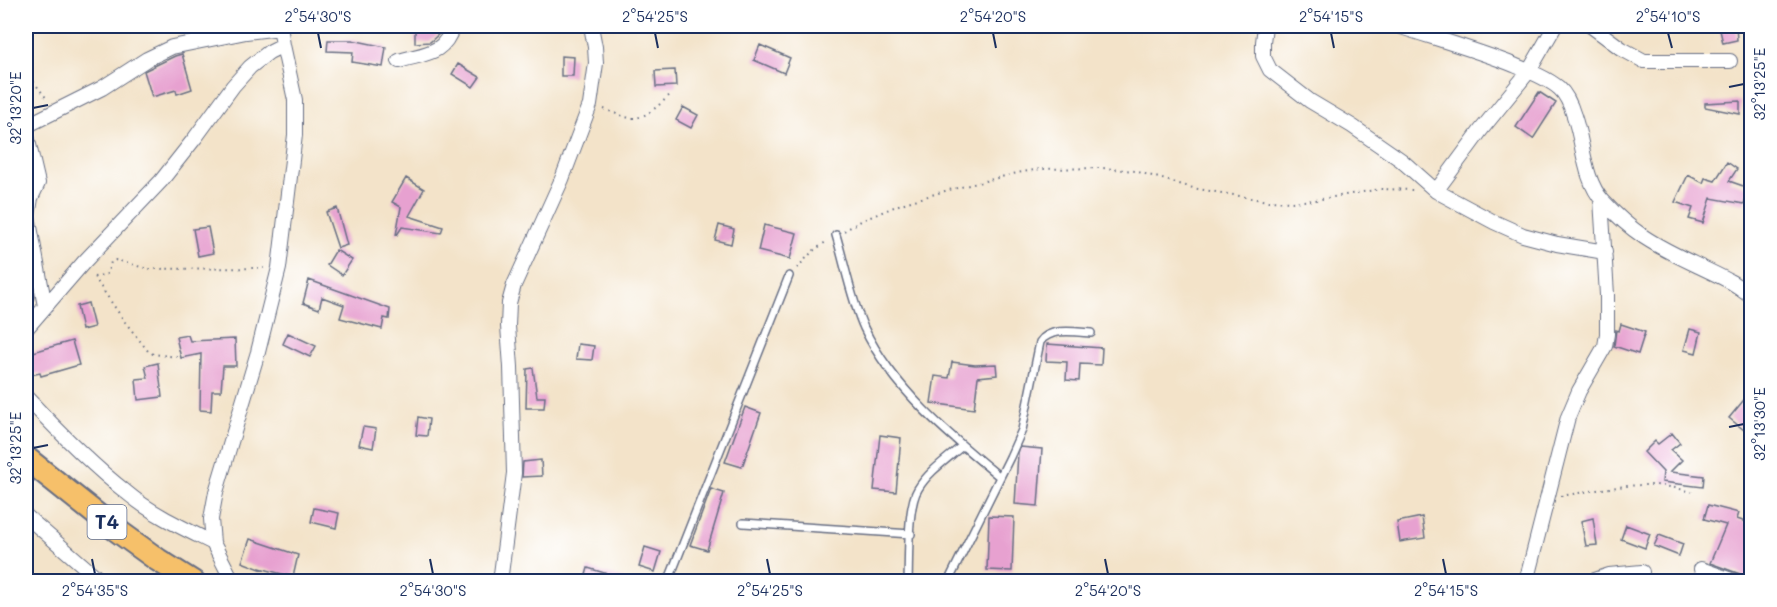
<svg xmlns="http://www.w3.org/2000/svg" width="1777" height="607" viewBox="0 0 1777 607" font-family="Mali,sans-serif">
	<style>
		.building { fill: #e7a1d0 }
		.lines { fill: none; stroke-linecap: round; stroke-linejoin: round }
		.service-casing { stroke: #676e83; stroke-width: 10 }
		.minor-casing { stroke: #676e83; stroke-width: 16 }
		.trunk-casing { stroke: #676e83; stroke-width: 26 }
		.path { stroke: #676e83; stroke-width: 2; stroke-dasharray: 1.5 4.5; stroke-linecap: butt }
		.service { stroke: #fff; stroke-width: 7 }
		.minor { stroke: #fff; stroke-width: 14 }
		.trunk { stroke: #f6c06b; stroke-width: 22 }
		.ticks { fill: none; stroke: #1b2f5e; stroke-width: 2 }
		.labels { text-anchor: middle; stroke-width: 6; stroke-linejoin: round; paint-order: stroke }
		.shield { fill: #fff; stroke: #5f6d8e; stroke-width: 1.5 }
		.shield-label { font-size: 20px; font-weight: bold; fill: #1b2f5e }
		.neatline { fill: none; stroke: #1b2f5e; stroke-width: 2 }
		.ticks-label { font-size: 15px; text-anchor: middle; fill: #1b2f5e }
	</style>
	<rect width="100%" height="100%" fill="#fff"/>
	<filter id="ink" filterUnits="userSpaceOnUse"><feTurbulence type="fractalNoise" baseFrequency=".0167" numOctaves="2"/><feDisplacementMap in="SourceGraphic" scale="12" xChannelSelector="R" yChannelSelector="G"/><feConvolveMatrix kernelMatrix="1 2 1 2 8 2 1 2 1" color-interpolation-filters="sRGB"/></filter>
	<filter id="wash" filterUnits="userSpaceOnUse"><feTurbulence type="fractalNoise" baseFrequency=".008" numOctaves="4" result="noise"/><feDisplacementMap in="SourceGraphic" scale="24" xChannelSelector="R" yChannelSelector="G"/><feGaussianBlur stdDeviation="1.35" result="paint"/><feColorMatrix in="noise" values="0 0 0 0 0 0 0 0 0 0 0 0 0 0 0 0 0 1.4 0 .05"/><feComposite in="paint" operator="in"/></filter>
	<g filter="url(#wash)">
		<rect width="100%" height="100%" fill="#f3e3c9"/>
		<g id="blocks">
			<path class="building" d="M 1719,26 L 1736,26 L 1737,40 L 1723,43 Z
				M 415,30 L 441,30 L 441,32 L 430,42 L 415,43 Z
				M 328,40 L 352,40 L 386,47 L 383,67 L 352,62 L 353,52 L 327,51 Z
				M 760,45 L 790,58 L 784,73 L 754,60 Z
				M 182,54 L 192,89 L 177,94 L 176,90 L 152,97 L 144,71 L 175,56 Z
				M 561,56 L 574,57 L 573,76 L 561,76 Z
				M 458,64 L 480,77 L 473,87 L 452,74 Z
				M 675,70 L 676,86 L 656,87 L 655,71 Z
				M 1539,92 L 1556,103 L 1533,139 L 1516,127 Z
				M 1740,101 L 1740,114 L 1705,107 L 1705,103 Z
				M 683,107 L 698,115 L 691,128 L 676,120 Z
				M 1727,162 L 1737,169 L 1729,181 L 1749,188 L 1744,204 L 1711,198 L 1703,223 L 1689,219 L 1693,208 L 1675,202 L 1688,175 L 1703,183 L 1705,178 L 1715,181 Z
				M 406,178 L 424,189 L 409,216 L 443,227 L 441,233 L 402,227 L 397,235 L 396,235 L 401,207 L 392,202 Z
				M 337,208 L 347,245 L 338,248 L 326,212 Z
				M 719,225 L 734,229 L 731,244 L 715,240 Z
				M 764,225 L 797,233 L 790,259 L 758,251 Z
				M 208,227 L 213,253 L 198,256 L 193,229 Z
				M 336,250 L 352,260 L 342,275 L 327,265 Z
				M 309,280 L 390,309 L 389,319 L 384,318 L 382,329 L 340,318 L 344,305 L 322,297 L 319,309 L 303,303 Z
				M 88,303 L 94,327 L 82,330 L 77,306 Z
				M 1621,324 L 1645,332 L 1638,354 L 1614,346 L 1616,330 L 1619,331 Z
				M 1690,329 L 1701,332 L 1696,353 L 1684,350 Z
				M 288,333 L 316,346 L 310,357 L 283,344 Z
				M 188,335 L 190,341 L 235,339 L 236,366 L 223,366 L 221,391 L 212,391 L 211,411 L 200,410 L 201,354 L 181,358 L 176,337 Z
				M 72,341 L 79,365 L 41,376 L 40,373 L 26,376 L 26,354 Z
				M 578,344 L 594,346 L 592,360 L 576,359 Z
				M 1047,344 L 1102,348 L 1101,365 L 1080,364 L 1079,381 L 1066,380 L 1067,362 L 1046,361 Z
				M 952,362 L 975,365 L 996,364 L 997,375 L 978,377 L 974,409 L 931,403 L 935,376 L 949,378 Z
				M 158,363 L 162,397 L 138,400 L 136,379 L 148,378 L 145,366 Z
				M 533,368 L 537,397 L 545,397 L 544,408 L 526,408 L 527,369 Z
				M 1752,390 L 1752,421 L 1744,430 L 1729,418 Z
				M 745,407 L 761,413 L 742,467 L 725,462 Z
				M 418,417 L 429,419 L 427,436 L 416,435 Z
				M 363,427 L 376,429 L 373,448 L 359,445 Z
				M 1672,433 L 1680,443 L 1671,450 L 1682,460 L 1670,472 L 1704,476 L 1703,487 L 1662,482 L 1663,472 L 1644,452 L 1655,441 L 1658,444 Z
				M 880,435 L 901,438 L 896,492 L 874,490 Z
				M 1020,447 L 1042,449 L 1038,506 L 1015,504 L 1018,453 Z
				M 541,460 L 542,476 L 522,477 L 523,462 Z
				M 711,489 L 724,493 L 707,550 L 690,545 Z
				M 1708,505 L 1739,513 L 1737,519 L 1752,524 L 1752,576 L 1749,582 L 1746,581 L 1740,574 L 1710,563 L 1726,525 L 1704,519 Z
				M 314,508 L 339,513 L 336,528 L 311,522 Z
				M 989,516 L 1014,517 L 1012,571 L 987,570 Z
				M 1422,517 L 1425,538 L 1400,542 L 1397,522 Z
				M 1593,518 L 1597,545 L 1586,546 L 1581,521 Z
				M 1626,525 L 1650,534 L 1645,548 L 1621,539 Z
				M 1659,535 L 1683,544 L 1679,556 L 1654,546 Z
				M 250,539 L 298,555 L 293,577 L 260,568 L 260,569 L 242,562 Z
				M 645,547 L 661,552 L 655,572 L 639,567 Z
				M 588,568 L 624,579 L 623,582 L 584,582 Z"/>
		</g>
	</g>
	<g filter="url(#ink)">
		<use href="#blocks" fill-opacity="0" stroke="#676e83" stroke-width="1.5"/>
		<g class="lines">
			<defs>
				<path id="service" d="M 836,235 C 845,265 851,299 864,328 C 893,389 949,435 1000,477
					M 743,523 L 911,534
					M 668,582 L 789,276
					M 908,582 C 909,559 907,506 918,489 C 928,472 947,459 962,446
					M 948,582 L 1010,457 L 1022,430 L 1040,342 C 1050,327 1076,332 1091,333"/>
				<path id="minor" d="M 1265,26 L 1263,42 L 1263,56 L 1270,70 L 1310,101 L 1352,126 L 1401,160 L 1436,191 L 1494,222 L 1523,235 L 1557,244 L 1605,252
					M 1398,26 C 1437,39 1476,50 1514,65 C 1529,71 1547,78 1559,88 C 1567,95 1571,106 1574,116 C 1584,143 1583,179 1603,201 C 1616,215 1629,227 1644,237 C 1671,255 1701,266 1729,281 C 1737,285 1744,291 1752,296
					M 1591,26 L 1622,49 L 1644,61 L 1730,61
					M 399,61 C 425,53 444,55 453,26
					M 26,126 L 102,88 L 147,59 L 172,47 L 246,32 L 280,28
					M 26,132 L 38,183 L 31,198 L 28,216 L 45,306
					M 1436,191 L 1481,130 L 1529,71 L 1555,26
					M 26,329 L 84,262 L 161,181 L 195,138 L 233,86 L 250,67 L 269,52 L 283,45
					M 26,397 C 57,430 90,464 126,492 C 152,514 183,528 213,543
					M 26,516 L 102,582
					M 1701,569 L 1737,582
					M 233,582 L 213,543 L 211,519 L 216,492 L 258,352 L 279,268 L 295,135 L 295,100 L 283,45 L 280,26
					M 500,582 L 514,473 L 511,367 L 508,326 L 509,303 L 514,285 L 562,179 L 590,105 L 596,63 L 595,47 L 591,26
					M 1526,582 L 1568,417 L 1579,391 L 1605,346 L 1607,334 L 1607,295 L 1601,199
					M 1589,582 L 1609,575 L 1642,572"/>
				<path id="trunk" d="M 26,458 L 111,526 L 158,560 L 193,582"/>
			</defs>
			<use href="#service" class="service-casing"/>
			<use href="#minor" class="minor-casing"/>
			<use href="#trunk" class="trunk-casing"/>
			<path class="path" d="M 635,26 L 645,27 L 658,26
				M 26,72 L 47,99
				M 604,109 C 613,112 624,118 633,118 C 647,118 661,103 671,94
				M 844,231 L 861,221 L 901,204 L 945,191 L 1017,173 L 1041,169 L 1103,168 L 1135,171 L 1193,188 L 1268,201 L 1291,202 L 1315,200 L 1380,189 L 1414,190
				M 797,268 L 813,251 L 826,242
				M 94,277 L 107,274 L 111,262 L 116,260 L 148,269 L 264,268
				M 94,277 L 125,322 L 148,351 L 153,354 L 178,357
				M 1561,496 C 1592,491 1624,484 1655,485 C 1668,486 1680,489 1692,492"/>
			<use href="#service" class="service"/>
			<use href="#minor" class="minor"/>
			<use href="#trunk" class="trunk"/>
		</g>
	</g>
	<path class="ticks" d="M 318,33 L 321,48M 655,33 L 658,48M 993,33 L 996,48M 1331,33 L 1334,48M 1668,33 L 1672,48M 1729,87 L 1744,84M 33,108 L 48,105M 1729,427 L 1744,424M 33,448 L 48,445M 92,559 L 95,574M 430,559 L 433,574M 767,559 L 770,574M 1105,559 L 1108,574M 1443,559 L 1446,574"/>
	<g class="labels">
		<rect class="shield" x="87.5" y="505" width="39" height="34" rx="4.5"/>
		<g class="shield-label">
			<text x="107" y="529">T4</text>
		</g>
	</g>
	<rect width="1777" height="607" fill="none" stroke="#fff" stroke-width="66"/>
	<rect x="33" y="33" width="1711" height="541" class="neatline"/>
	<g class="ticks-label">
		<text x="318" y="22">2°54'30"S</text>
		<text x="655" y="22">2°54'25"S</text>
		<text x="993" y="22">2°54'20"S</text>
		<text x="1331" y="22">2°54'15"S</text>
		<text x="1668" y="22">2°54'10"S</text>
		<text transform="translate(1760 84) rotate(-90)" y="5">32°13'25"E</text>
		<text transform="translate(16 108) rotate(-90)" y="5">32°13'20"E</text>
		<text transform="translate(1760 424) rotate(-90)" y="5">32°13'30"E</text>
		<text transform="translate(16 448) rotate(-90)" y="5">32°13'25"E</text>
		<text x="95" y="596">2°54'35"S</text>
		<text x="433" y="596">2°54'30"S</text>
		<text x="770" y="596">2°54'25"S</text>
		<text x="1108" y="596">2°54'20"S</text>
		<text x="1446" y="596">2°54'15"S</text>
	</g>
</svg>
